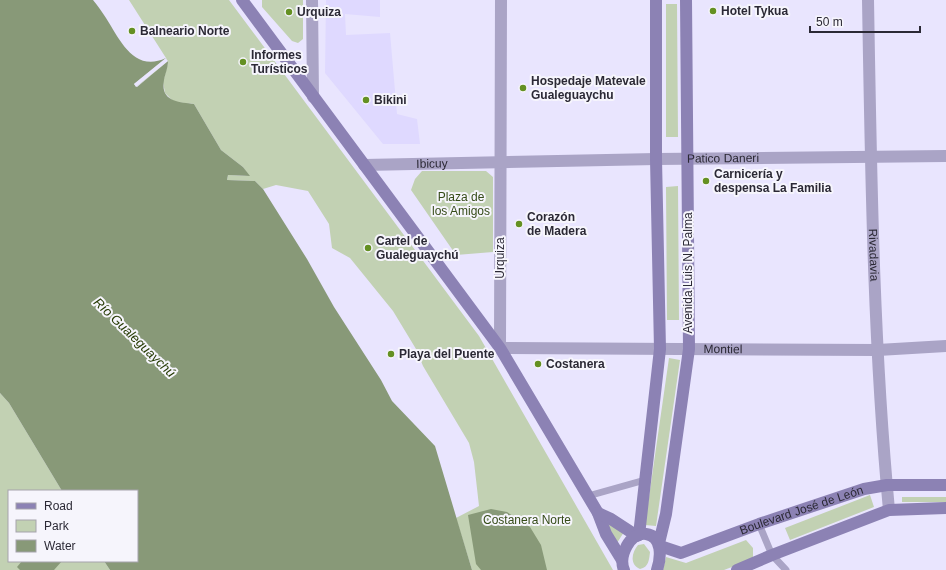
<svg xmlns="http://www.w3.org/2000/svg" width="946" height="570" viewBox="0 0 946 570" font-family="Arial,sans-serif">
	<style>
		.built { fill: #dfd9ff }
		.green { fill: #c2d1b3 }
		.water { fill: #889978 }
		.pier { fill: #e9e5fe }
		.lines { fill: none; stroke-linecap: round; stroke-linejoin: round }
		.lane { stroke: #aaa4c6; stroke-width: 7 }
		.street { stroke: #aaa4c6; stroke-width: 12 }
		.secondary { stroke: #8c82b4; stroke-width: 12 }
		.poi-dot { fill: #649022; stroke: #f6f5fc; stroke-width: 1.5 }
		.labels { text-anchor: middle; stroke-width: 4; stroke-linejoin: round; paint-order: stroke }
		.poi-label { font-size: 12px; font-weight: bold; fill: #2b2935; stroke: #f6f5fc; text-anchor: start }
		.street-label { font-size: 12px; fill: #2b2935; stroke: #f6f5fc }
		.park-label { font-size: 12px; fill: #354b18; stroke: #f6f5fc }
		.water-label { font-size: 13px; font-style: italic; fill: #263b04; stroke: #f6f5fc }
	</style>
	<rect width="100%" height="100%" fill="#e9e5fe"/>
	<path class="built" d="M 326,0 L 380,0 L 380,17 L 345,14 L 346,35 L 390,33 L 397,114 L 417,119 L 420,144 L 383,144 L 325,73 Z"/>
	<path class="green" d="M 129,0 L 229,0 L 479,336 L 613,570 L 472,570 L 456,518 L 479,506 L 474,462 L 469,443 L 423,366 L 416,349 L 393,311 L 350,258 L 332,248 L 329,224 L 308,191 L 276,185 L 263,189 L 255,181 L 227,180 L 228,175 L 249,176 L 243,167 L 221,150 L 194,104 L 174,102 L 165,93 L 163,82 L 168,63 L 136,87 L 134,84 L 166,58 Z
		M 262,0 L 303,0 L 303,39 L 298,43 L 292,41 L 262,7 Z
		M 666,4 L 677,4 L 678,137 L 666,137 Z
		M 422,171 L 486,171 L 493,177 L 493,252 L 456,255 L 411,190 L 415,179 Z
		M 678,186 L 679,320 L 667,320 L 666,187 Z
		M 669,358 L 680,360 L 656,526 L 645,525 Z
		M 0,393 L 9,403 L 62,491 L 9,491 L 9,561 L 104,561 L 110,570 L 0,570 Z
		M 870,495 L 874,507 L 790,540 L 785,528 Z
		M 902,497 L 946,497 L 946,502 L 902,502 Z
		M 605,522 L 624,532 L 617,543 Z
		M 746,540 L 753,548 L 753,559 L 724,570 L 663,570 L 666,557 L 686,563 Z
		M 644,544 L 650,552 C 649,560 649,567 640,569 C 629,564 632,552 638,545 Z"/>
	<path class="water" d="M 0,0 L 93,0 C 98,6 102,12 106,18 C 120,40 134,73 166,58 L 134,84 L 137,87 L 168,61 C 168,68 165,74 164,80 C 160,102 179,102 194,104 L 221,150 L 243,167 L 250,176 L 228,175 L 227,180 L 255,181 L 263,189 L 307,259 L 334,307 L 381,380 L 392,401 L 435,446 L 472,570 L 110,570 L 104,561 L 137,561 L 137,491 L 62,491 L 9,403 L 0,393 Z
		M 491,509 L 507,512 L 530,527 L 541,545 L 547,570 L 481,570 L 476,564 L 468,515 Z
		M 22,561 L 62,561 L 54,570 L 20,570 L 17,567 Z"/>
	<path class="pier" d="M 166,58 L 167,60 L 137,84 L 167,60 L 168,61 L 136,87 L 134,84 Z"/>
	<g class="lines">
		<path class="lane" d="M 588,496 L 645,480
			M 759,524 L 772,555 L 786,570"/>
		<g class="street">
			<path d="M 312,0 L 313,97"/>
			<path id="s1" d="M 501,0 L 500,348 L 878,350 L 946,346"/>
			<path id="s2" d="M 868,0 C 871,170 873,340 889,510"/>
			<path id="s3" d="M 364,165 L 656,159 L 946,156"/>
		</g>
		<g class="secondary">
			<path d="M 242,0 L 500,348 L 598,513 L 606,534 L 622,560"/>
			<path d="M 598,513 L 611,519 L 637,536"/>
			<path d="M 639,535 L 660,349 L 656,159 L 656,0"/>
			<path d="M 659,543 L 666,514 L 689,349 L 686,0"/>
			<path id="s4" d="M 660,546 L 681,553 L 759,524 L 864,489 L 887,485 L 946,485"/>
			<path d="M 624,570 C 618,556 630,532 646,534 C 663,536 661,558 657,570"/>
			<path d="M 737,570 L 772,555 L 889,510 L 946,508"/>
		</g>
	</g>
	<g class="poi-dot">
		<circle cx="713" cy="11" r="4"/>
		<circle cx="289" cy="12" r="4"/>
		<circle cx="132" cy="31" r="4"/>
		<circle cx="243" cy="62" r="4"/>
		<circle cx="523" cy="88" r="4"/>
		<circle cx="366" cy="100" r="4"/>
		<circle cx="706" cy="181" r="4"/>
		<circle cx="519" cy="224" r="4"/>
		<circle cx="368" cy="248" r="4"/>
		<circle cx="391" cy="354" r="4"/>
		<circle cx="538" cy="364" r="4"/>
	</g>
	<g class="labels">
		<g class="poi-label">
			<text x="721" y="15">Hotel Tykua</text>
			<text x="297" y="16">Urquiza</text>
			<text x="140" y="35">Balneario Norte</text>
			<text x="251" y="59">Informes<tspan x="251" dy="14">Turísticos</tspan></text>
			<text x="531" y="85">Hospedaje Matevale<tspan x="531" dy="14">Gualeguaychu</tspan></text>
			<text x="374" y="104">Bikini</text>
			<text x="714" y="178">Carnicería y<tspan x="714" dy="14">despensa La Familia</tspan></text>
			<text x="527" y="221">Corazón<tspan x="527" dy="14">de Madera</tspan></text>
			<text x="376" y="245">Cartel de<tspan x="376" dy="14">Gualeguaychú</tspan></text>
			<text x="399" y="358">Playa del Puente</text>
			<text x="546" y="368">Costanera</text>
		</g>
		<g class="street-label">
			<text dy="4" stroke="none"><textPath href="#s3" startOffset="359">Patico Daneri</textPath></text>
			<text dy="4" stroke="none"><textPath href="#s3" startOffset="68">Ibicuy</textPath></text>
			<text dy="4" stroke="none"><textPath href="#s2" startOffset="255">Rivadavia</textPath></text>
			<text transform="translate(500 258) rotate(-90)" y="4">Urquiza</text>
			<text transform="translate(688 273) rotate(-90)" y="4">Avenida Luis N. Palma</text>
			<text dy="4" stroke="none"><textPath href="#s1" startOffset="571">Montiel</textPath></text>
			<text dy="4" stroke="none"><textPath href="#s4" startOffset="150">Boulevard José de León</textPath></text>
		</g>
		<g class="park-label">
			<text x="461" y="201">Plaza de<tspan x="461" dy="14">los Amigos</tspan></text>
			<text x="527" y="524">Costanera Norte</text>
		</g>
		<g class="water-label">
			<text transform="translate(135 337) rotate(44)" y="5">Río Gualeguaychú</text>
		</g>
	</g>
	<rect x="8" y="490" width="130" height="72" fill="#f6f5fc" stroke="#a5a3ac"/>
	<rect x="16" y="503" width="20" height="6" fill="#8c82b4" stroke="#a5a3ac"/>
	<text x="44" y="510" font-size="12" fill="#2b2935">Road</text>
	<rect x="16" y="520" width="20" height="12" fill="#c2d1b3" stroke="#a5a3ac"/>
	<text x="44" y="530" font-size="12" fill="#2b2935">Park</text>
	<rect x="16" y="540" width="20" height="12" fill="#889978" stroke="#a5a3ac"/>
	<text x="44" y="550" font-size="12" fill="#2b2935">Water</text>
	<path d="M810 26v6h110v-6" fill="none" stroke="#2b2935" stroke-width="2"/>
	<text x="816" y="26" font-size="12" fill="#2b2935" stroke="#f6f5fc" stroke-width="3" paint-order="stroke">50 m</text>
</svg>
